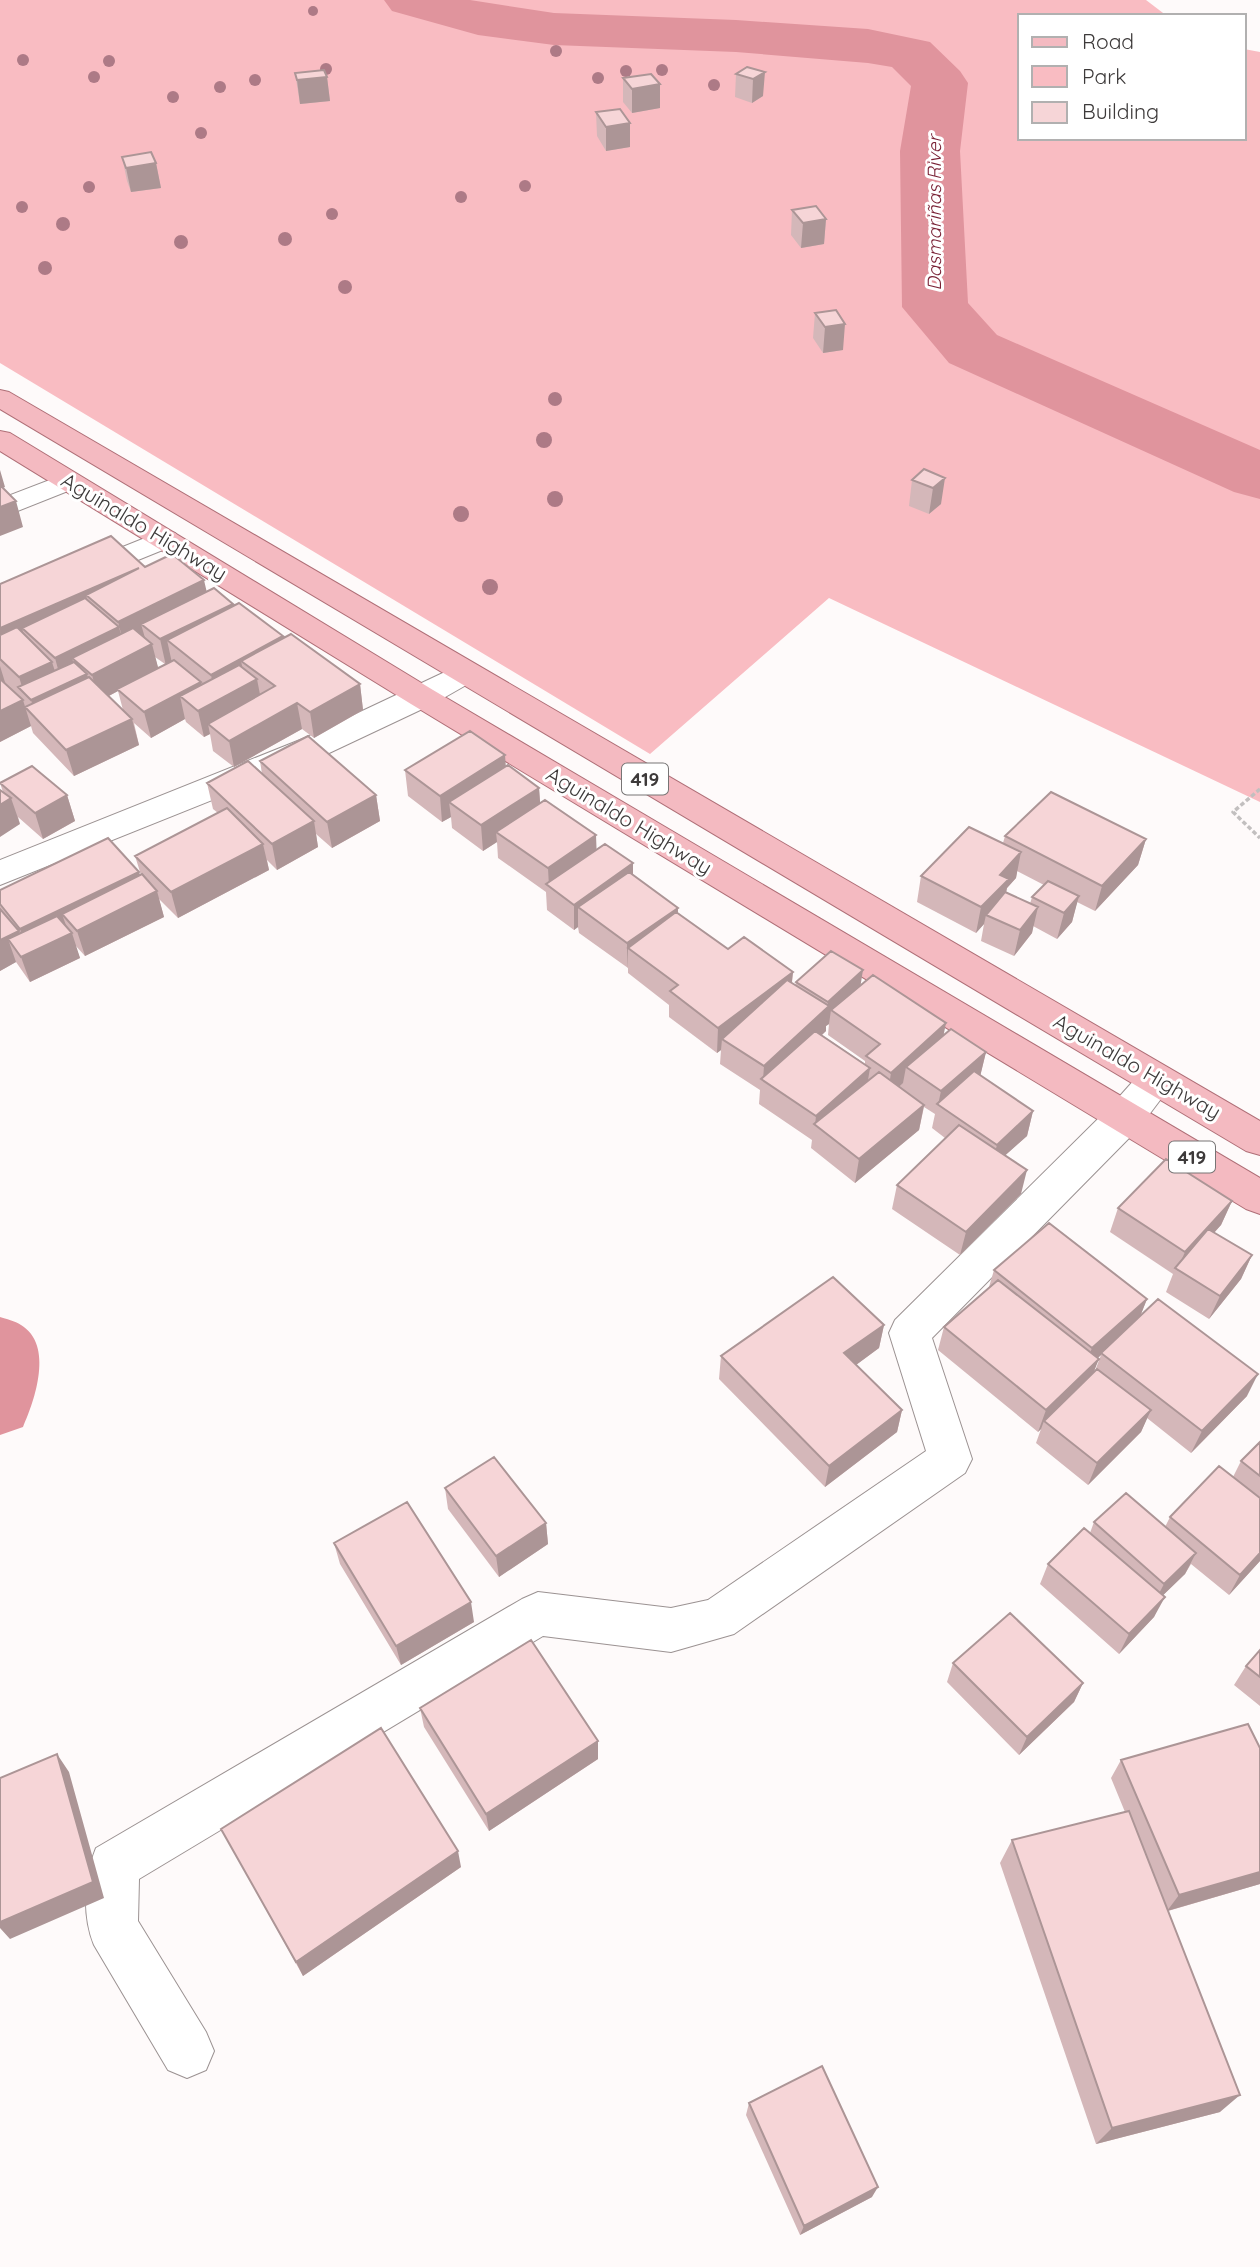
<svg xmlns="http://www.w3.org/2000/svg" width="1260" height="2267" viewBox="0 0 1260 2267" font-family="Quicksand,sans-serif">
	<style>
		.green { fill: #f9bcc2 }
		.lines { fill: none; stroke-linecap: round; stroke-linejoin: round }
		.canal { fill: #e0949d; fill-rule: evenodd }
		.river { fill: #e0949d; fill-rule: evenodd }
		.minor-casing { stroke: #9b9292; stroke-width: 2 }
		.major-casing { stroke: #af6f77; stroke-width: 2 }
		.path { stroke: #c2bfbf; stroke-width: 3.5; stroke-dasharray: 4.5 2.5; stroke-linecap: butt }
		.minor { fill: #fff; fill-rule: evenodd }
		.major { fill: #f4bac1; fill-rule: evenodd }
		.tree { fill: #ad7a86 }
		.wall { fill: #d4b7b9; fill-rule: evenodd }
		.shaded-wall { fill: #ac9596 }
		.building { fill: #f6d5d7; stroke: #ac9596; stroke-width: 2 }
		.labels { text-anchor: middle; stroke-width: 6; stroke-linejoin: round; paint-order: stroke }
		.far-water-label { font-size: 19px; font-style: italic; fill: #781f33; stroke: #fff }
		.shield { fill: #fff; stroke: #777575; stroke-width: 2 }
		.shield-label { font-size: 19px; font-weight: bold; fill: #3d3a3a }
		.street-label { font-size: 21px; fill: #3d3a3a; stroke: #fff }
	</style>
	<rect width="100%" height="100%" fill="#fefafa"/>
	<path class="green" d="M 0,0 L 1146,0 L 1167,16 L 1020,16 L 1020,138 L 1244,138 L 1244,49 L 1260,52 L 1260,802 L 829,598 L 650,754 L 0,363 Z"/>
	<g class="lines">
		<path class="canal" d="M 0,1317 C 6,1319 15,1321 21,1325 C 54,1345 35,1400 23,1427 L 0,1435 Z"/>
		<path class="river" d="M 384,0 L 470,0 L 554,13 L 736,20 L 868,29 L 930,42 L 960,71 L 968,83 L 960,151 L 968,303 L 997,335 L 1260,450 L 1260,499 L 1234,492 L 949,363 L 902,307 L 900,151 L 911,86 L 892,67 L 868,63 L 736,52 L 554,45 L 478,35 L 392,11 Z"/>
		<defs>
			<path id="minor" d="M 68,473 L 78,475 L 82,481 L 78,487 L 0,518 L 0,499 Z
				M 165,530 L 175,533 L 180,539 L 175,545 L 0,616 L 0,596 Z
				M 464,663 L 475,666 L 480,673 L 475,680 L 433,704 L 327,754 L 0,885 L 0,860 L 305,738 Z
				M 1157,1065 L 1170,1069 L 1176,1079 L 1139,1128 L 932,1338 L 972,1459 L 965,1473 L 734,1634 L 671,1652 L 543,1636 L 139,1879 L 138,1921 L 206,2032 L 214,2051 L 206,2070 L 187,2078 L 168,2070 L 94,1945 C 82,1916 84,1877 96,1848 L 522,1599 L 538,1592 L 671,1608 L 708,1600 L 926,1451 L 889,1333 L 895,1320 L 1111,1106 L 1144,1069 Z"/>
			<path id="major" d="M 0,390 L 9,392 L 1260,1121 L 1260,1155 L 1246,1151 L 0,409 Z
				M 0,431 L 10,433 L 433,690 L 1260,1178 L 1260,1214 L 1246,1209 L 411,704 L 0,451 Z"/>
		</defs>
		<use href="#minor" class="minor-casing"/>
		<use href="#major" class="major-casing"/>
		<path class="path" d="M 1260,789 L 1233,812 L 1260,838"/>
		<use href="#minor" class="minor"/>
		<use href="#major" class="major"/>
	</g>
	<g class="tree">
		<circle cx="313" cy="11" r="5"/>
		<circle cx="556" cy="51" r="6"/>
		<circle cx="23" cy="60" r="6"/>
		<circle cx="109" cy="61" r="6"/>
		<circle cx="326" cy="69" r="6"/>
		<circle cx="662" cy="70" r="6"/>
		<circle cx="626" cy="71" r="6"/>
		<circle cx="94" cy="77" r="6"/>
		<circle cx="598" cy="78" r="6"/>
		<circle cx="255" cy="80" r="6"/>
		<circle cx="714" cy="85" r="6"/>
		<circle cx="220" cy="87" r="6"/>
		<circle cx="173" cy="97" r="6"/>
		<circle cx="201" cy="133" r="6"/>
		<circle cx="525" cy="186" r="6"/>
		<circle cx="89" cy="187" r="6"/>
		<circle cx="461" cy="197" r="6"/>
		<circle cx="22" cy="207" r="6"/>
		<circle cx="332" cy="214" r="6"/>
		<circle cx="63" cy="224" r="7"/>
		<circle cx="285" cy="239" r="7"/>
		<circle cx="181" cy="242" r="7"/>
		<circle cx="45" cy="268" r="7"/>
		<circle cx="345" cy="287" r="7"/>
		<circle cx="555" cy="399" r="7"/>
		<circle cx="544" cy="440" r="8"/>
		<circle cx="555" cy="499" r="8"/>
		<circle cx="461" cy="514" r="8"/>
		<circle cx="490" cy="587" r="8"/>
	</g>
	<path class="wall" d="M 747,67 L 763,96 L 752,103 L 735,97 L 736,74 Z
		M 295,73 L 327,77 L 330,101 L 300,104 Z
		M 623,78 L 660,84 L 660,108 L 632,113 L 623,102 Z
		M 596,112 L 630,147 L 606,151 L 597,136 Z
		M 122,157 L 156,163 L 161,188 L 131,192 L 127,181 Z
		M 792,210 L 826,219 L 824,244 L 801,248 L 791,235 Z
		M 815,313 L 843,350 L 823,353 L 813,338 Z
		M 924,469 L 941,504 L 929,514 L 909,506 L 912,480 Z
		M 145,567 L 207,592 L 233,604 L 233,605 L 283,636 L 283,638 L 360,684 L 363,710 L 314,738 L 302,729 L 234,767 L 213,751 L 210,734 L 204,737 L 186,722 L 185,719 L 151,738 L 134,723 L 139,745 L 74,776 L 33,733 L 31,726 L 0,742 L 0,583 ZM 155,657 L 165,664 L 158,668 ZM 118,691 L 123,710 L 109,696 Z
		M 260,761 L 376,795 L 380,821 L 332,848 L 316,834 L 318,847 L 277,870 L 267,860 L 269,870 L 178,918 L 159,899 L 164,917 L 85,956 L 75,945 L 80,958 L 30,982 L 16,962 L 0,971 L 0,890 L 139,872 L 140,875 L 141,875 L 135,856 L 218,813 L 213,809 L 207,783 L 262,774 Z
		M 506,767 L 539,788 L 540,803 L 596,850 L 633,863 L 633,875 L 678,908 L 678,913 L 728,949 L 793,972 L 792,983 L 795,986 L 796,982 L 861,985 L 944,1034 L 986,1052 L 980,1076 L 1033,1111 L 1027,1136 L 1005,1155 L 1021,1194 L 960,1255 L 892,1209 L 897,1185 L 945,1138 L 932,1128 L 935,1114 L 924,1107 L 919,1130 L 855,1183 L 811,1148 L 812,1140 L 759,1104 L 760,1090 L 720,1064 L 721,1050 L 717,1053 L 669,1017 L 669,1005 L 628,973 L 628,968 L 579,933 L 578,927 L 574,930 L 547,910 L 546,892 L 498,858 L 497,842 L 483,851 L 452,828 L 451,817 L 442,822 L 408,796 L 405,770 ZM 829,1024 L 828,1035 L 865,1061 L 865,1064 L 822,1035 L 826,1031 L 826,1026 Z
		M 0,783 L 67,795 L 75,821 L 43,839 L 18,817 L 20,824 L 3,792 Z
		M 1005,836 L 1146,839 L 1138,865 L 1095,911 L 1077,902 L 1072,922 L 1057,939 L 1033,926 L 1032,933 L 1014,956 L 981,941 L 984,924 L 976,933 L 917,902 L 921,876 L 1003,843 ZM 1017,871 L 1044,885 L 1032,897 L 1030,904 L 1006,893 L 1007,888 L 1016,878 Z
		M 1232,1201 L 1221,1225 L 1214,1233 L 1252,1255 L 1241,1279 L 1209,1319 L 1166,1292 L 1173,1274 L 1110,1232 L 1118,1208 Z
		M 994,1270 L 1147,1299 L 1140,1316 L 1247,1396 L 1191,1453 L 1147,1418 L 1141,1432 L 1088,1485 L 1036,1443 L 1041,1429 L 1038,1432 L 938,1350 L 944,1327 L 989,1287 ZM 1101,1355 L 1095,1371 L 1094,1372 L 1098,1358 Z
		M 884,1325 L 879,1348 L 856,1365 L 902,1410 L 897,1432 L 825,1487 L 719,1379 L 721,1356 Z
		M 1260,1442 L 1260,1561 L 1229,1595 L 1191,1564 L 1185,1574 L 1163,1595 L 1154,1617 L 1119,1654 L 1040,1584 L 1048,1564 L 1090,1533 L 1094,1522 L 1165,1527 L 1170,1517 L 1233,1477 L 1241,1461 Z
		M 445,1488 L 546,1523 L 548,1544 L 499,1577 L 448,1509 Z
		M 334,1543 L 474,1622 L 401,1665 L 340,1564 Z
		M 1260,1650 L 1260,1706 L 1234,1685 L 1246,1666 Z
		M 953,1663 L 1083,1683 L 1074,1702 L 1019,1755 L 947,1682 Z
		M 420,1708 L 598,1759 L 489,1831 L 424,1727 Z
		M 1121,1760 L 1260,1884 L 1168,1911 L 1220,2112 L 1096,2144 L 1000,1863 L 1012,1840 L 1125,1812 L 1111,1778 Z
		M 221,1829 L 461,1867 L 303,1976 Z
		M 749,2103 L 872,2197 L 800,2235 L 746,2115 Z"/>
	<path class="shaded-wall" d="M 765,72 L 763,96 L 752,103 L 753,79 Z
		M 327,77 L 330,101 L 300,104 L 297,80 Z
		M 660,84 L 660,108 L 632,113 L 632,89 Z
		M 630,123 L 630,147 L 606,151 L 606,127 Z
		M 156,163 L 161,188 L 131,192 L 126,168 Z
		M 826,219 L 824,244 L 801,248 L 803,223 Z
		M 845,324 L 843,350 L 823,353 L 825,327 Z
		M 0,470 L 5,487 L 0,489 Z
		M 945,478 L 941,504 L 929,514 L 933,488 Z
		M 16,501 L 23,527 L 0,536 L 0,507 Z
		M 139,568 L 86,595 L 92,618 L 22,628 L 27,646 L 0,658 L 0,628 Z
		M 204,580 L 210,606 L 141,624 L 145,638 L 125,648 L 118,622 Z
		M 233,604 L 238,630 L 167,640 L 172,663 L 166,666 L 160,639 Z
		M 119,627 L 126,653 L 72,658 L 78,677 L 62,684 L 55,658 Z
		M 283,636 L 287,662 L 241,661 L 246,684 L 216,701 L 211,675 Z
		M 152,644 L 159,671 L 117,689 L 118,691 L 99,701 L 92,675 Z
		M 52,662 L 60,687 L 87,674 L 94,700 L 37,720 L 31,700 L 24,693 L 19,677 Z
		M 0,666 L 8,692 L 0,696 Z
		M 257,679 L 262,705 L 208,724 L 210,734 L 204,737 L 198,711 L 180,696 L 185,719 L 151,738 L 144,712 L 201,682 L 207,706 Z
		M 360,684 L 363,710 L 314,738 L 310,712 Z
		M 23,700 L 31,726 L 0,742 L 0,711 Z
		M 297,703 L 302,729 L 234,767 L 229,741 Z
		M 132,719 L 139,745 L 74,776 L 66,750 Z
		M 505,755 L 507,781 L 449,802 L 451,817 L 442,822 L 440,796 Z
		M 539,788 L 541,814 L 496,832 L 497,842 L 483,851 L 481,825 Z
		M 67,795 L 75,821 L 43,839 L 35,813 Z
		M 376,795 L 380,821 L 332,848 L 327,822 Z
		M 11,798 L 20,824 L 0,837 L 0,805 Z
		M 314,821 L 318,847 L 277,870 L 272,844 Z
		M 596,835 L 597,861 L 549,887 L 548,868 Z
		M 1146,839 L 1138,865 L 1095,911 L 1102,886 Z
		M 263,844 L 269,870 L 178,918 L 171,892 Z
		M 1021,852 L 1016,878 L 1007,888 L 1003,905 L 986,915 L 984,924 L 976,933 L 981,907 L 1000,875 Z
		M 633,863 L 633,889 L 578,907 L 578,927 L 574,930 L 574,905 Z
		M 139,872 L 146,897 L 157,891 L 164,917 L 85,956 L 77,931 L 62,914 L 69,934 L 72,933 L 80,958 L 30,982 L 21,957 L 8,939 L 16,962 L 0,971 L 0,940 L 19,931 L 27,954 L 29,953 L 20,929 Z
		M 1079,896 L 1072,922 L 1057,939 L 1064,913 Z
		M 1038,907 L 1032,933 L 1014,956 L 1020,930 Z
		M 678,908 L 677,933 L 628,948 L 627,969 L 627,943 Z
		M 863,970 L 859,995 L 831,1010 L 829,1024 L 826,1026 L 826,1031 L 769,1084 L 763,1080 L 764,1066 L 827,1008 L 828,1002 Z
		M 793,972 L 790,997 L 722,1039 L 721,1050 L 717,1053 L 718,1028 Z
		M 946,1023 L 941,1048 L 906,1067 L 903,1083 L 887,1098 L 891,1073 Z
		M 986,1052 L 980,1077 L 938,1105 L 941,1091 Z
		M 870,1068 L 866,1092 L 815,1125 L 816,1116 Z
		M 924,1105 L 919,1130 L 855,1183 L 859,1159 Z
		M 1033,1111 L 1027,1136 L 990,1169 L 997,1145 Z
		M 1027,1170 L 1021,1194 L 960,1255 L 966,1232 Z
		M 1232,1201 L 1221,1225 L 1179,1271 L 1177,1270 L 1185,1252 Z
		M 1252,1255 L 1241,1279 L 1209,1319 L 1220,1296 Z
		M 1147,1299 L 1138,1322 L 1101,1353 L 1101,1355 L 1083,1371 L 1092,1348 Z
		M 884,1325 L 879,1348 L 841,1376 L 844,1353 Z
		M 1099,1359 L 1090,1381 L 1044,1421 L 1041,1429 L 1038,1432 L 1046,1410 Z
		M 1258,1374 L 1247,1396 L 1191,1453 L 1202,1431 Z
		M 902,1410 L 897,1432 L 825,1487 L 829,1466 Z
		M 1151,1410 L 1141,1432 L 1088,1485 L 1097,1463 Z
		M 546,1523 L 548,1544 L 499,1577 L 496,1556 Z
		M 1196,1553 L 1185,1574 L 1153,1605 L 1164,1584 Z
		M 1260,1553 L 1260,1561 L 1229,1595 L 1240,1575 Z
		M 1165,1597 L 1154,1617 L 1119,1654 L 1129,1634 Z
		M 471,1602 L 474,1622 L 401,1665 L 396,1646 Z
		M 1083,1683 L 1074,1702 L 1019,1755 L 1027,1737 Z
		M 598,1741 L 598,1759 L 489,1831 L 486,1814 Z
		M 57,1754 L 69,1772 L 104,1898 L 10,1939 L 0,1928 L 0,1922 Z
		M 458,1851 L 461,1867 L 303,1976 L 296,1962 Z
		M 1260,1872 L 1260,1884 L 1167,1911 L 1179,1895 Z
		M 1240,2095 L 1220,2112 L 1096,2144 L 1112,2128 Z
		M 878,2187 L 872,2197 L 800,2235 L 804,2226 Z"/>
	<path class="building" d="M 747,67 L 765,72 L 753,79 L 736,74 Z
		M 324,70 L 327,77 L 297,80 L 295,73 Z
		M 651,74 L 660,84 L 632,89 L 623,78 Z
		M 620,109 L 630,123 L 606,127 L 596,112 Z
		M 151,152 L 156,163 L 126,168 L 122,157 Z
		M 816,206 L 826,219 L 803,223 L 792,210 Z
		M 836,310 L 845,324 L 825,327 L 815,313 Z
		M 924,469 L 945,478 L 933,488 L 912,480 Z
		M 0,486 L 1,486 L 16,501 L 0,507 Z
		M 111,536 L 145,567 L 172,554 L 204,580 L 118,622 L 86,595 L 139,568 L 0,628 L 0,584 Z
		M 214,588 L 233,604 L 160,639 L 141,624 Z
		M 85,598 L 119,627 L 55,658 L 22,628 Z
		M 239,603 L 283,636 L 211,675 L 167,640 Z
		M 17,627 L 52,662 L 19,677 L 0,659 L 0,635 Z
		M 133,628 L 152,644 L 92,675 L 72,658 Z
		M 291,634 L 360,684 L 310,712 L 297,703 L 229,741 L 208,724 L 275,686 L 241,661 Z
		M 174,660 L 201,682 L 144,712 L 117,689 Z
		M 74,662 L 87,674 L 31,700 L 18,687 Z
		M 239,665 L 257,679 L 198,711 L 180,696 Z
		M 89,677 L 132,719 L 66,750 L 25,707 Z
		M 0,679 L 23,700 L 0,711 Z
		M 470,731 L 505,755 L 440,796 L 405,770 Z
		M 308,736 L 376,795 L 327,822 L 260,761 Z
		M 248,761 L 314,821 L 272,844 L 207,783 Z
		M 508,765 L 539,788 L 481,825 L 449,802 Z
		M 32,766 L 67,795 L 35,813 L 0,783 Z
		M 0,790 L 11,798 L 0,805 Z
		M 1051,792 L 1146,839 L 1102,886 L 1005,836 Z
		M 545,800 L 596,835 L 548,868 L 496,832 Z
		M 227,808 L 263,844 L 171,892 L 135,856 Z
		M 969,827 L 1021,852 L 1000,875 L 1009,879 L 981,907 L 921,876 Z
		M 108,838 L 139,872 L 20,929 L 0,904 L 0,890 Z
		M 605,844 L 633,863 L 574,905 L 546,884 Z
		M 629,872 L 678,908 L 627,943 L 578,907 Z
		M 142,874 L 157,891 L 77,931 L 62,914 Z
		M 1048,881 L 1079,896 L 1064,913 L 1032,897 Z
		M 1005,892 L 1038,907 L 1020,930 L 986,915 Z
		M 0,909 L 19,931 L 0,940 Z
		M 676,912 L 728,949 L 744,937 L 793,972 L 718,1028 L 670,991 L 678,985 L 628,948 Z
		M 57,916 L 72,933 L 21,957 L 8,939 Z
		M 831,951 L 863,970 L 828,1002 L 796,982 Z
		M 873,975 L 946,1023 L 891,1073 L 866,1056 L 880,1044 L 831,1010 Z
		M 787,980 L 829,1006 L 764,1066 L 722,1039 Z
		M 951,1029 L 986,1052 L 941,1091 L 906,1067 Z
		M 815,1031 L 870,1068 L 816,1116 L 761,1079 Z
		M 974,1071 L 1033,1111 L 997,1145 L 937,1104 Z
		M 879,1072 L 924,1105 L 859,1159 L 814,1124 Z
		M 959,1125 L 1027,1170 L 966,1232 L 897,1185 Z
		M 1166,1159 L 1232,1201 L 1185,1252 L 1118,1208 Z
		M 1049,1223 L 1147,1299 L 1092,1348 L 994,1270 Z
		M 1208,1229 L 1252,1255 L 1220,1296 L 1175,1268 Z
		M 833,1277 L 884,1325 L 844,1353 L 902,1410 L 829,1466 L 721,1356 Z
		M 998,1280 L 1099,1359 L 1046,1410 L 944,1327 Z
		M 1158,1299 L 1258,1374 L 1202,1431 L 1101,1353 Z
		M 1097,1369 L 1151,1410 L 1097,1463 L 1044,1421 Z
		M 1260,1442 L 1260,1476 L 1241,1461 Z
		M 494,1457 L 546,1523 L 496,1556 L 445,1488 Z
		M 1219,1466 L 1260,1498 L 1260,1553 L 1240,1575 L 1170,1517 Z
		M 1126,1493 L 1196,1553 L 1164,1584 L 1094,1522 Z
		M 407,1502 L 471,1602 L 396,1646 L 334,1543 Z
		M 1084,1528 L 1165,1597 L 1129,1634 L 1048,1564 Z
		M 1010,1613 L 1083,1683 L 1027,1737 L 953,1663 Z
		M 531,1640 L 598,1741 L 486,1814 L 420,1708 Z
		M 1260,1650 L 1260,1677 L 1246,1666 Z
		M 1248,1724 L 1260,1748 L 1260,1872 L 1179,1895 L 1121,1760 Z
		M 381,1728 L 458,1851 L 296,1962 L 221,1829 Z
		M 57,1754 L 93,1882 L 0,1922 L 0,1778 Z
		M 1129,1811 L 1240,2095 L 1112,2128 L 1012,1840 Z
		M 822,2066 L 878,2187 L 804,2226 L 749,2103 Z"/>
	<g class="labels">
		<g class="far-water-label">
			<text transform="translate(934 213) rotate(-90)" y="7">Dasmariñas River</text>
		</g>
		<g class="shield">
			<rect x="622" y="763.5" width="46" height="31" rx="5"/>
			<rect x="1169" y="1141.5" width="46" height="31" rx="5"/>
		</g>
		<g class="shield-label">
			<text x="645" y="786">419</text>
			<text x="1192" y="1164">419</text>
		</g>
		<g class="street-label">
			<text transform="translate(144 527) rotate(31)" y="7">Aguinaldo Highway</text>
			<text transform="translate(629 821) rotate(31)" y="7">Aguinaldo Highway</text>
			<text transform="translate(1137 1067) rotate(30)" y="7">Aguinaldo Highway</text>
		</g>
	</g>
	<rect x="1018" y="14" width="228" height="126" fill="#ffffff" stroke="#b1b0b0" stroke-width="2"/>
	<rect x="1032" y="37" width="35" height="10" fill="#f4bac1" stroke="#b1b0b0" stroke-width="2"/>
	<text x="1082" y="49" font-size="21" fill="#3d3a3a">Road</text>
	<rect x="1032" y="66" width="35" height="21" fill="#f9bcc2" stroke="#b1b0b0" stroke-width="2"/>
	<text x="1082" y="84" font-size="21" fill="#3d3a3a">Park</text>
	<rect x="1032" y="102" width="35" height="21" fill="#f6d5d7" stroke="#b1b0b0" stroke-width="2"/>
	<text x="1082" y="119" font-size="21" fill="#3d3a3a">Building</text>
</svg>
